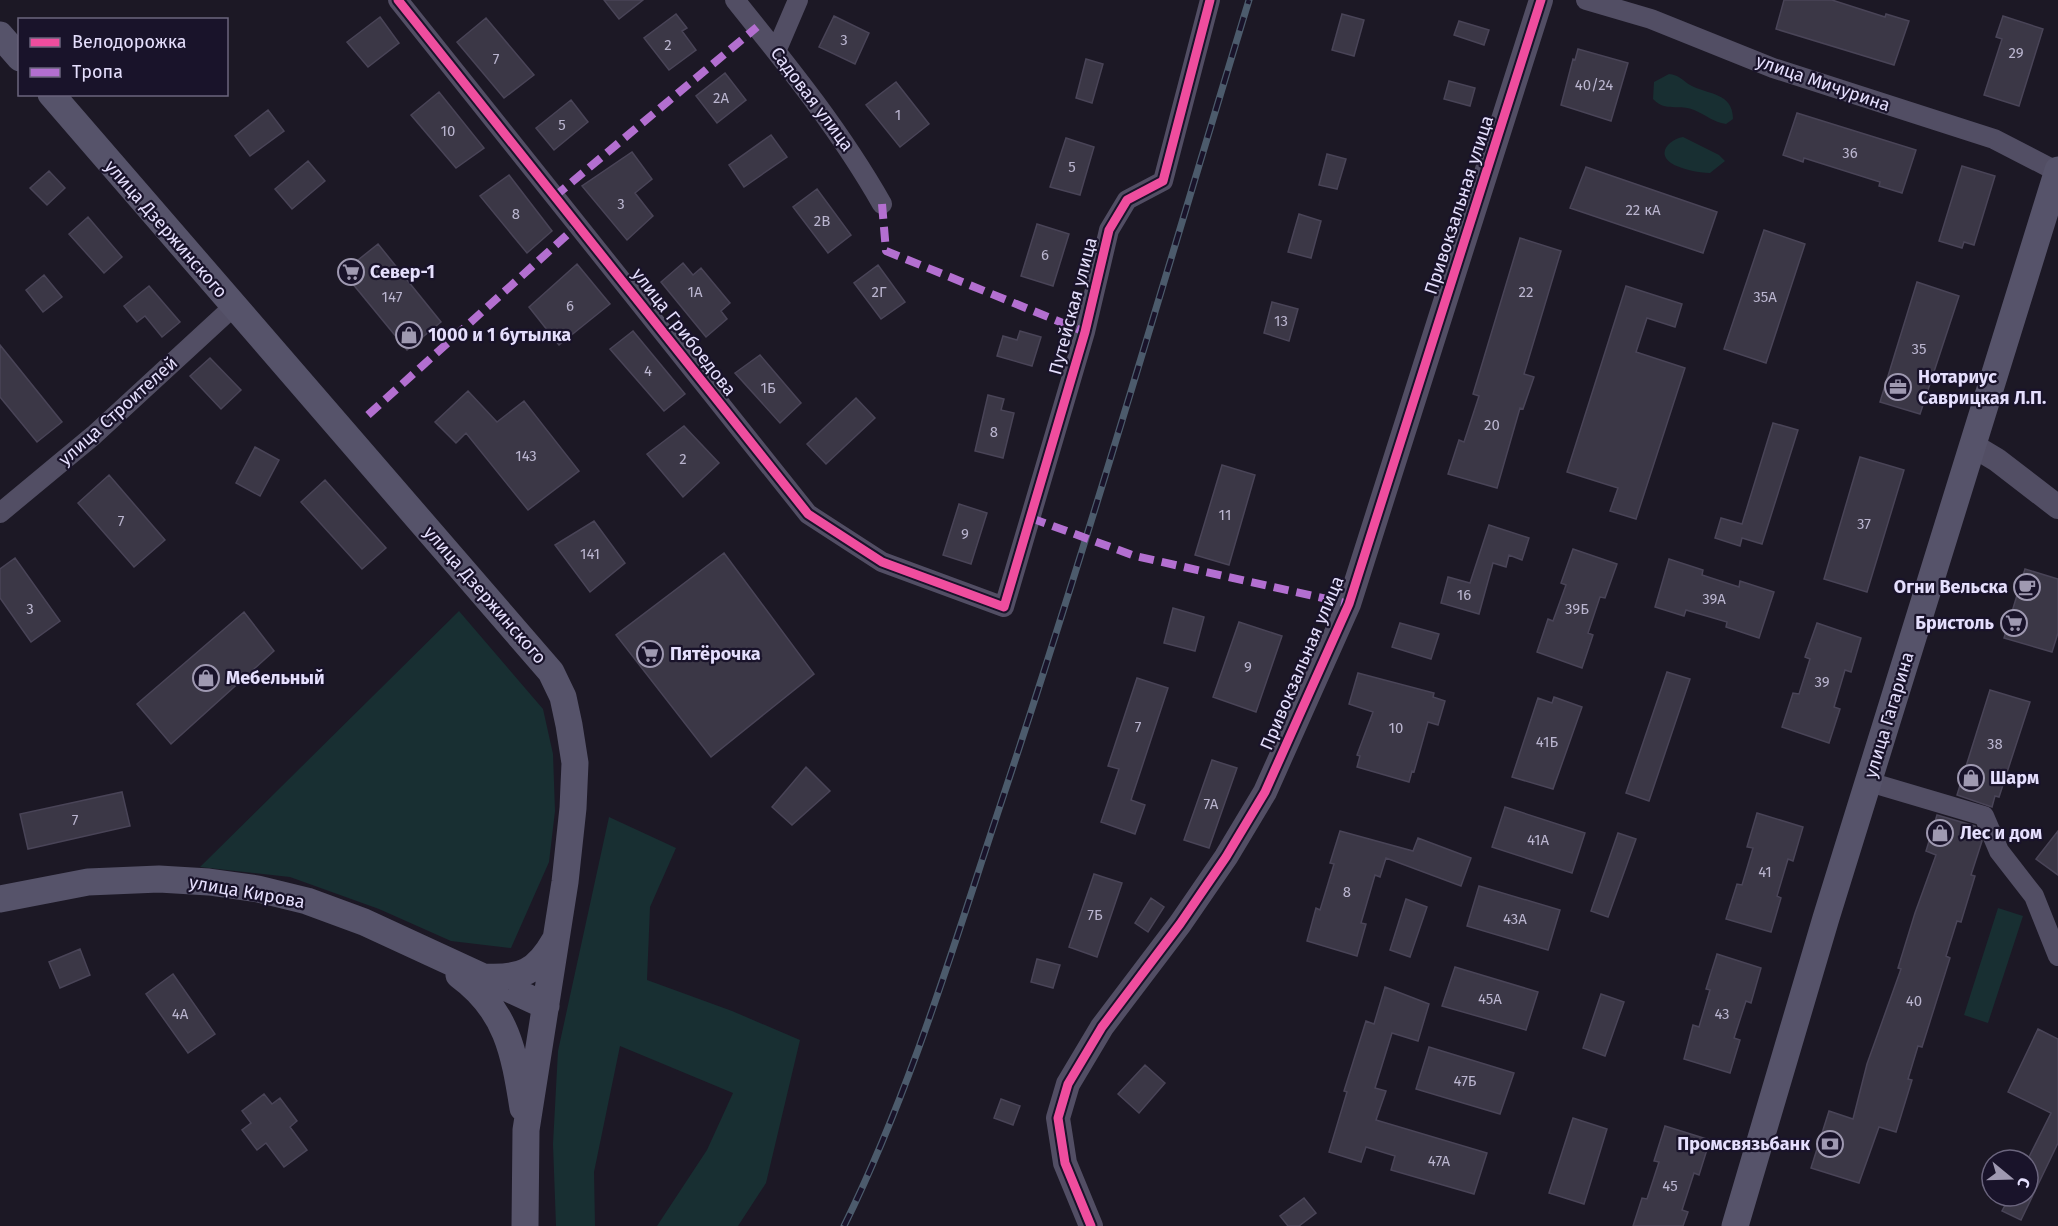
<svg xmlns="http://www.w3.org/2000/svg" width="2058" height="1226" viewBox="0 0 2058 1226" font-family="'Fira Sans',sans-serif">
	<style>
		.green { fill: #182f32 }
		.building { fill: #3b3746; stroke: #494457; stroke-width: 1.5 }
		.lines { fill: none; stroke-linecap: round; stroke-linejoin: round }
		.minor { stroke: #524e64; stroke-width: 20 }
		.tertiary { stroke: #524e64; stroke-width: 24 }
		.secondary { stroke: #56536a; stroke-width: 27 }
		.rail-casing { stroke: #4c5b6c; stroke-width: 7 }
		.rail { stroke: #19132a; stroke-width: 4.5; stroke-dasharray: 14; stroke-linecap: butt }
		.quiet { stroke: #b36fd0; stroke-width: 8; stroke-dasharray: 15 8; stroke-linecap: butt }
		.cycleway-casing { stroke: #19132a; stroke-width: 13 }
		.cycleway { stroke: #ef4d9e; stroke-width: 9 }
		.labels { text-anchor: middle; stroke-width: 4.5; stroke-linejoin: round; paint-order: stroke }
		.number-label { font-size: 15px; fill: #bab5cf }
		.street-label { font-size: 18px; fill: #e5dffd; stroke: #19132a }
		.poi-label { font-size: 18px; font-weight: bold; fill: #e5dffd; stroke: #19132a; text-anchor: start }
	</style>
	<rect width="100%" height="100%" fill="#1c1825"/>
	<path class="green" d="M 1669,74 C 1679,75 1682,80 1690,85 C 1708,95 1733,92 1733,119 L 1726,124 C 1713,122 1706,115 1694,110 C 1679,103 1666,113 1653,99 L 1654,82 Z
		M 1683,137 L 1719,155 L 1725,161 L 1710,173 C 1699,173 1680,169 1671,163 C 1656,153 1670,139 1683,137 Z
		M 459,611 L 543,709 L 553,754 L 555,811 L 549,862 L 511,948 L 451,941 L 379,909 L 290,877 L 200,867 Z
		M 609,817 L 676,848 L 650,907 L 647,980 L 732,1011 L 800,1040 L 766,1183 L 738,1226 L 657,1226 L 707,1150 L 733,1093 L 620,1046 L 594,1172 L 595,1226 L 556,1226 L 553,1144 L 558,1051 Z
		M 1998,908 L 2023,916 L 1988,1023 L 1964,1015 Z"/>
	<path class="building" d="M 604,0 L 643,0 L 619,19 Z
		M 1784,0 L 1832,0 L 1885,17 L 1886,14 L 1909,21 L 1894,65 L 1776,29 Z
		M 676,14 L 687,28 L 682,31 L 696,50 L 669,70 L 644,38 Z
		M 1342,14 L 1364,20 L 1354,56 L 1332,50 Z
		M 834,16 L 869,33 L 855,64 L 819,47 Z
		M 2003,16 L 2043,29 L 2019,106 L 1984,95 L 2002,39 L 1996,37 Z
		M 380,17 L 399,43 L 368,67 L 347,42 Z
		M 486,18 L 534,75 L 504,98 L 457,42 Z
		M 1459,21 L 1489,30 L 1484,45 L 1454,35 Z
		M 1578,49 L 1628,63 L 1611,121 L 1561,105 L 1573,59 L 1575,60 Z
		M 1086,59 L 1103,64 L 1092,103 L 1076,98 Z
		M 725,73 L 746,100 L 717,123 L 696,96 Z
		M 1449,81 L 1475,88 L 1470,106 L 1444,99 Z
		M 896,82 L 929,124 L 900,147 L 866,105 Z
		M 439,92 L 484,148 L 456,168 L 411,115 Z
		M 571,100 L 588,122 L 554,150 L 536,128 Z
		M 268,110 L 284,131 L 250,156 L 235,136 Z
		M 1797,113 L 1916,150 L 1902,193 L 1879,186 L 1880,182 L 1804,158 L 1803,162 L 1783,155 Z
		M 771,135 L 787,157 L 744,187 L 729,165 Z
		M 1066,138 L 1094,147 L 1080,195 L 1050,187 Z
		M 632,152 L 652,179 L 635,193 L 653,216 L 627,240 L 582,186 Z
		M 1327,154 L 1346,159 L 1337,189 L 1319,185 Z
		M 308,161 L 325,181 L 292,209 L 275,189 Z
		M 1962,166 L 1995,176 L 1974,245 L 1964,242 L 1962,248 L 1939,241 Z
		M 1586,167 L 1717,212 L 1703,253 L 1570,208 Z
		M 49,171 L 65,188 L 47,205 L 30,188 Z
		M 509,175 L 552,231 L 527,253 L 480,196 Z
		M 817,189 L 851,235 L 828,253 L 793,207 Z
		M 1299,214 L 1321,221 L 1311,258 L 1288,252 Z
		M 88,217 L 122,257 L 104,273 L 69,234 Z
		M 1037,224 L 1069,234 L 1053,286 L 1021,276 Z
		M 1764,230 L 1805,244 L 1766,363 L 1724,349 Z
		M 1520,238 L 1561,251 L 1524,374 L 1534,377 L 1523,409 L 1520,408 L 1497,488 L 1448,474 L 1459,440 L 1464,442 L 1479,396 L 1473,394 Z
		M 378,244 L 441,322 L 407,350 L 343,272 Z
		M 683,263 L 693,275 L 701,268 L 730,303 L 721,311 L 727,319 L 706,337 L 661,282 Z
		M 577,264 L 610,304 L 559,345 L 529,307 Z
		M 878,265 L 905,302 L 881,319 L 854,283 Z
		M 44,275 L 62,297 L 43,312 L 26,290 Z
		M 1917,282 L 1959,296 L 1920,414 L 1880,402 Z
		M 149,286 L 180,322 L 162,337 L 145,316 L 137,322 L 124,306 Z
		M 1626,286 L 1682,304 L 1675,327 L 1647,318 L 1636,352 L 1685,368 L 1636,519 L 1610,511 L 1618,488 L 1567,472 Z
		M 1272,302 L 1298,309 L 1289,341 L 1264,333 Z
		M 633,331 L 685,394 L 664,411 L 610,349 Z
		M 1020,331 L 1041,337 L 1032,366 L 997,356 L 1003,336 L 1017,340 Z
		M 0,345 L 62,422 L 37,442 L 0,397 Z
		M 760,355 L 801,403 L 780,423 L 735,373 Z
		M 210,358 L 241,390 L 221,409 L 190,376 Z
		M 468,391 L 497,422 L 524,401 L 579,471 L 528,510 L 466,433 L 456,443 L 435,422 Z
		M 988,395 L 1004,399 L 1001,410 L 1014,413 L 1003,458 L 975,451 Z
		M 856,398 L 875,418 L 826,464 L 807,444 Z
		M 1773,423 L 1798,430 L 1762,544 L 1742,538 L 1740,546 L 1715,538 L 1721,518 L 1742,524 Z
		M 684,426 L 719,463 L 683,497 L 647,454 Z
		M 255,447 L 279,460 L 260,496 L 236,483 Z
		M 1860,457 L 1904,470 L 1867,592 L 1824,579 Z
		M 1222,465 L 1255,475 L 1229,565 L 1195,555 Z
		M 109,475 L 165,540 L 134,567 L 78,503 Z
		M 325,480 L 386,548 L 362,569 L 301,502 Z
		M 959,504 L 987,513 L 971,564 L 943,555 Z
		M 594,521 L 625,563 L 590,592 L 555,545 Z
		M 1489,525 L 1529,538 L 1522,560 L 1509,555 L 1506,567 L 1493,563 L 1479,614 L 1441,603 L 1448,577 L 1470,583 Z
		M 1573,549 L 1617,564 L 1605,598 L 1600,597 L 1588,633 L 1593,635 L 1582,668 L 1537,652 L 1548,619 L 1553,621 L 1566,585 L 1561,583 Z
		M 724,553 L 814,674 L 711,757 L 616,635 Z
		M 15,558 L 60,621 L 31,642 L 0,598 L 0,569 Z
		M 1669,559 L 1703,570 L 1702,575 L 1739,587 L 1740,581 L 1774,592 L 1759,638 L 1726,627 L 1727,622 L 1686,610 L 1684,616 L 1655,607 Z
		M 2025,569 L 2058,579 L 2058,633 L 2052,652 L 2004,638 Z
		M 1173,608 L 1204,617 L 1195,651 L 1164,643 Z
		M 244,612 L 274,651 L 171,744 L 137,704 Z
		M 1239,622 L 1282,636 L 1256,712 L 1213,697 Z
		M 1400,623 L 1439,634 L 1431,659 L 1392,647 Z
		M 1817,623 L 1861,638 L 1851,672 L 1845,670 L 1834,707 L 1840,709 L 1829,743 L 1782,727 L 1793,693 L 1799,694 L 1810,659 L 1805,657 Z
		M 1667,672 L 1690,679 L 1649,801 L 1626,793 Z
		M 1358,673 L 1434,693 L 1433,697 L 1445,701 L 1438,725 L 1428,722 L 1414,772 L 1412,771 L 1409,782 L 1357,767 L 1360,756 L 1357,755 L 1373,712 L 1349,704 Z
		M 1137,678 L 1168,688 L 1131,800 L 1145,805 L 1135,834 L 1101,822 L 1119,769 L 1108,766 Z
		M 1990,690 L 2030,702 L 1999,797 L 1995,796 L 1992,807 L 1957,795 Z
		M 1554,697 L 1582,707 L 1553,789 L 1512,777 L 1538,698 L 1552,703 Z
		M 1212,760 L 1237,768 L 1209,848 L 1184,840 Z
		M 806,767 L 830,791 L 792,825 L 772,807 Z
		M 122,792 L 130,826 L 28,849 L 20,814 Z
		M 1505,807 L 1585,833 L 1572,873 L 1492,847 Z
		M 1757,813 L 1803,827 L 1793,861 L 1788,859 L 1777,896 L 1781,898 L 1771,932 L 1726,919 L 1737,884 L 1742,885 L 1753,848 L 1747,847 Z
		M 1937,815 L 1975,826 L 1982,841 L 1971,875 L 1975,876 L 1961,922 L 1957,921 L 1946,956 L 1950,958 L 1922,1047 L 1918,1046 L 1908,1079 L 1912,1080 L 1896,1132 L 1879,1127 L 1859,1183 L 1811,1168 L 1829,1111 L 1853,1119 L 1867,1064 L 1901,969 L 1898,968 L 1915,913 L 1936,855 L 1926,851 Z
		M 1340,831 L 1413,851 L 1418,838 L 1471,858 L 1461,886 L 1386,858 L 1380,877 L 1375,875 L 1361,923 L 1366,924 L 1357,956 L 1307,941 L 1316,908 L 1320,910 L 1334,864 L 1330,863 Z
		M 2058,831 L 2058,875 L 2036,859 Z
		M 1618,833 L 1636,839 L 1608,917 L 1591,911 Z
		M 1094,874 L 1122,883 L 1097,957 L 1069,947 Z
		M 1479,886 L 1560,910 L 1548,950 L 1467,926 Z
		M 1151,898 L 1164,907 L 1148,932 L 1135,923 Z
		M 1406,899 L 1427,907 L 1410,957 L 1390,950 Z
		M 80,949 L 90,975 L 60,988 L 49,962 Z
		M 1717,954 L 1761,968 L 1751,1003 L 1746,1001 L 1734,1038 L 1740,1040 L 1730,1073 L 1684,1059 L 1693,1025 L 1699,1027 L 1710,990 L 1706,989 Z
		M 1037,959 L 1060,965 L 1053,988 L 1031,982 Z
		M 1455,967 L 1538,992 L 1526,1030 L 1442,1006 Z
		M 173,974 L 215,1034 L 188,1053 L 146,994 Z
		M 1385,987 L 1429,1004 L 1418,1041 L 1392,1033 L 1375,1088 L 1386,1091 L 1376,1120 L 1487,1153 L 1474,1194 L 1391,1170 L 1395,1156 L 1366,1147 L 1361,1162 L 1329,1152 L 1347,1092 L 1344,1091 L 1366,1021 L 1374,1024 Z
		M 1601,994 L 1624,1002 L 1605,1056 L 1583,1048 Z
		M 2038,1029 L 2058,1039 L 2058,1143 L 2021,1220 L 2002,1211 L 2010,1196 L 2028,1196 L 2028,1159 L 2051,1113 L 2008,1092 Z
		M 1429,1047 L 1514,1073 L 1500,1114 L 1416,1089 Z
		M 1145,1065 L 1165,1083 L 1139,1113 L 1118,1094 Z
		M 264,1094 L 272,1104 L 280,1098 L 297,1121 L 290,1127 L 307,1150 L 284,1167 L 266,1143 L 257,1150 L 242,1130 L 251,1123 L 242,1111 Z
		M 1001,1099 L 1020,1106 L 1013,1125 L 994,1118 Z
		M 1573,1118 L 1607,1129 L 1584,1204 L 1549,1193 Z
		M 1665,1126 L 1710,1140 L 1699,1175 L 1694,1173 L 1682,1210 L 1688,1212 L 1683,1226 L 1633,1226 L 1642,1198 L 1647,1199 L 1659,1162 L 1654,1161 Z
		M 1304,1198 L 1316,1213 L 1299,1226 L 1288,1226 L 1280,1216 Z"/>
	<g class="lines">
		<path class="minor" d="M 398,0 L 808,514 L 882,562 L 1004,607 L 1085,332 L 1109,230 L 1127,200 L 1163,181 L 1210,0
			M 735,0 C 788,66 840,130 882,204
			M 1586,0 L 1651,19 L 1773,68 L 1994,139 L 2058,172
			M 777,49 L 798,0
			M 0,513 L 94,435 L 233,307
			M 1869,782 L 1984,816 L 1999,851 L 2034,896 L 2058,956"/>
		<path class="tertiary" d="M 1972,445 L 1997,460 L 2058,507
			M 1091,1226 L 1065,1163 L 1058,1118 L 1068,1084 L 1102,1027 L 1180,924 L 1226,857 L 1265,792 L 1349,604 L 1541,0"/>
		<path class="secondary" d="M 0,35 L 20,58
			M 51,94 L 551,672 L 563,697 L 569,725 L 575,763 L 573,808 L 565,882 L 526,1130 L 525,1226
			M 0,899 L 88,882 L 159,879 L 209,882 L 258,889 L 307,901 L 364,922 L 546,1006
			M 459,975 C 507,1010 514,1052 523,1108
			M 484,977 C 521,979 537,972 555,940
			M 1735,1226 L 1826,918 L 2058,170"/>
		<defs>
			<path id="rail" d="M 844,1226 C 911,1090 954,944 1002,800 C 1090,535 1168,267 1249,0"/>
		</defs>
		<use href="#rail" class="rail-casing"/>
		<use href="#rail" class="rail"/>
		<path class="quiet" d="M 554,197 L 757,27
			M 882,204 L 886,251 L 1085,332
			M 368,415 L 578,225
			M 1031,518 L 1135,556 L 1349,604"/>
		<defs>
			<path id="cycleway" d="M 398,0 L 808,514 L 882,562 L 1004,607 L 1085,332 L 1109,230 L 1127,200 L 1163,181 L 1210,0
				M 1091,1226 L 1065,1163 L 1058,1118 L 1068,1084 L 1102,1027 L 1180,924 L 1226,857 L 1265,792 L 1349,604 L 1541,0"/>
		</defs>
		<use href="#cycleway" class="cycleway-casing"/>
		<use href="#cycleway" class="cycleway"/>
	</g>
	<defs>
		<symbol id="supermarket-ring" viewBox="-11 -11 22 22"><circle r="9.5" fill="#19132a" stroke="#9f99b1" stroke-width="1.5"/><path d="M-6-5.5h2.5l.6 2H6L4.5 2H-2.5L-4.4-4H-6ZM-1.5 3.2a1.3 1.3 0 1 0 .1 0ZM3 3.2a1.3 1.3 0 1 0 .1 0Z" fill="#9f99b1"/></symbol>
		<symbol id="shop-ring" viewBox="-11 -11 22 22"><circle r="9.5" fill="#19132a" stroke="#9f99b1" stroke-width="1.5"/><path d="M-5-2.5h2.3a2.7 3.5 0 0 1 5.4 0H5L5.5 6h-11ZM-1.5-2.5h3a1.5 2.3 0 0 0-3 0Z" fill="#9f99b1"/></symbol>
		<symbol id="office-ring" viewBox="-11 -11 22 22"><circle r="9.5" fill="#19132a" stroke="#9f99b1" stroke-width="1.5"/><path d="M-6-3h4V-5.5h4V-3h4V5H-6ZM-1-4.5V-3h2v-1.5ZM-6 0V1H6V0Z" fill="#9f99b1"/></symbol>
		<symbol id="cafe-ring" viewBox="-11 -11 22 22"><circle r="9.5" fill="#19132a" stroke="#9f99b1" stroke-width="1.5"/><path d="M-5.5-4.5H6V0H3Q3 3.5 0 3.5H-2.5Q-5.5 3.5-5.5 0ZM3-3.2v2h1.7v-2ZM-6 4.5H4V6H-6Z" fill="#9f99b1"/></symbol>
		<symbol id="bank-ring" viewBox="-11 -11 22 22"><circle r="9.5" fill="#19132a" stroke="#9f99b1" stroke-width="1.5"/><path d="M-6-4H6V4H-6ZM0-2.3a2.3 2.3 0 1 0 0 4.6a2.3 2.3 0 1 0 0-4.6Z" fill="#9f99b1"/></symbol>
	</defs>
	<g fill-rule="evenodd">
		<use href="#supermarket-ring" x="336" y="257" width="30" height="30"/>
		<use href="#shop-ring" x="394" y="320" width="30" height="30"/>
		<use href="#office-ring" x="1883" y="372" width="30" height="30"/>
		<use href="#cafe-ring" x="2012" y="572" width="30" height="30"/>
		<use href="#supermarket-ring" x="1999" y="608" width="30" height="30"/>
		<use href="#supermarket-ring" x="635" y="639" width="30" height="30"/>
		<use href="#shop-ring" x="191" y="663" width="30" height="30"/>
		<use href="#shop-ring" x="1956" y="763" width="30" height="30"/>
		<use href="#shop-ring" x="1925" y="818" width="30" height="30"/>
		<use href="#bank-ring" x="1815" y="1129" width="30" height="30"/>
	</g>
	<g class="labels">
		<g class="number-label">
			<text x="844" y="45">3</text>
			<text x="668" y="50">2</text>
			<text x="2016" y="58">29</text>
			<text x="496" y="64">7</text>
			<text x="1594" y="90">40/24</text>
			<text x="721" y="103">2А</text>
			<text x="898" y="120">1</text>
			<text x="562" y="130">5</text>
			<text x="448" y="136">10</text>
			<text x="1850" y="158">36</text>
			<text x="1072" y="172">5</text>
			<text x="621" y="209">3</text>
			<text x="1643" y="215">22 кА</text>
			<text x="516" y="219">8</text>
			<text x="822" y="226">2В</text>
			<text x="1045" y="260">6</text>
			<text x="695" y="297">1А</text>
			<text x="879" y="297">2Г</text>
			<text x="1526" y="297">22</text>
			<text x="392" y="302">147</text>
			<text x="1765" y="302">35А</text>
			<text x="570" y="311">6</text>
			<text x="1281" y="326">13</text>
			<text x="1919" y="354">35</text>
			<text x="648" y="376">4</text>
			<text x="768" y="393">1Б</text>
			<text x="1492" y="430">20</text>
			<text x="994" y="437">8</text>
			<text x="526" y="461">143</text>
			<text x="683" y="464">2</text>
			<text x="1225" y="520">11</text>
			<text x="121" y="526">7</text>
			<text x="1864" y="529">37</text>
			<text x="965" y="539">9</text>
			<text x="590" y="559">141</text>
			<text x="1464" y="600">16</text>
			<text x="1714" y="604">39А</text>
			<text x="30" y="614">3</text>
			<text x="1577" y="614">39Б</text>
			<text x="1248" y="672">9</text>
			<text x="1822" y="687">39</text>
			<text x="1138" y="732">7</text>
			<text x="1396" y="733">10</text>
			<text x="1547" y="747">41Б</text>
			<text x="1995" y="749">38</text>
			<text x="1211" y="809">7А</text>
			<text x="75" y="825">7</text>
			<text x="1538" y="845">41А</text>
			<text x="1765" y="877">41</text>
			<text x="1347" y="897">8</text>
			<text x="1095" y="920">7Б</text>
			<text x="1515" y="924">43А</text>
			<text x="1490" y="1004">45А</text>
			<text x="1914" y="1006">40</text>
			<text x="180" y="1019">4А</text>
			<text x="1722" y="1019">43</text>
			<text x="1465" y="1086">47Б</text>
			<text x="1439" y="1166">47А</text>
			<text x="1670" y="1191">45</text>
		</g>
		<g class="street-label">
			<text transform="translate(1823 83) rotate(19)" y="6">улица Мичурина</text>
			<text transform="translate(812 99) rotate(53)" y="6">Садовая улица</text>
			<text transform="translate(1459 205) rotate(-72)" y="6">Привокзальная улица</text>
			<text transform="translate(166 229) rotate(49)" y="6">улица Дзержинского</text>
			<text transform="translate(1073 306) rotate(-75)" y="6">Путейская улица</text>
			<text transform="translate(684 332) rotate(52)" y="6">улица Грибоедова</text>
			<text transform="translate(118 411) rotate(-42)" y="6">улица Строителей</text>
			<text transform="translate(485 595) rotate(49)" y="6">улица Дзержинского</text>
			<text transform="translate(1302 663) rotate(-67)" y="6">Привокзальная улица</text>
			<text transform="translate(1889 715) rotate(-73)" y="6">улица Гагарина</text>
			<text transform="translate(247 892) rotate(10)" y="6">улица Кирова</text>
		</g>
		<g class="poi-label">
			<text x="370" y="278">Север-1</text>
			<text x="428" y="341">1000 и 1 бутылка</text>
			<text x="1918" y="383">Нотариус<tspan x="1918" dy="21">Саврицкая Л.П.</tspan></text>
			<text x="2008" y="593" text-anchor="end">Огни Вельска</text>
			<text x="1994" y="629" text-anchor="end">Бристоль</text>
			<text x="670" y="660">Пятёрочка</text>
			<text x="226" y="684">Мебельный</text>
			<text x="1990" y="784">Шарм</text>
			<text x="1960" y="839">Лес и дом</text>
			<text x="1810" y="1150" text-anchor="end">Промсвязьбанк</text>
		</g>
	</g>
	<rect x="18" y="18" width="210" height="78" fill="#19132a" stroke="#6b657e" stroke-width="1.5"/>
	<rect x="30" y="38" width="30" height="9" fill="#ef4d9e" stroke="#6b657e" stroke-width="1.5"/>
	<text x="72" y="48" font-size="18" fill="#e5dffd">Велодорожка</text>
	<rect x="30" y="68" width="30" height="9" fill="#b36fd0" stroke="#6b657e" stroke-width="1.5"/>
	<text x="72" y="78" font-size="18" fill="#e5dffd">Тропа</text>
	<g transform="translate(2010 1178) rotate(109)"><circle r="28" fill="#19132a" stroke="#6b657e" stroke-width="1.5"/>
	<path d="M0-4.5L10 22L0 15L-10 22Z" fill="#9f99b1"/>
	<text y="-9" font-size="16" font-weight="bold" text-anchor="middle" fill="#e5dffd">С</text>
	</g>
</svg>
